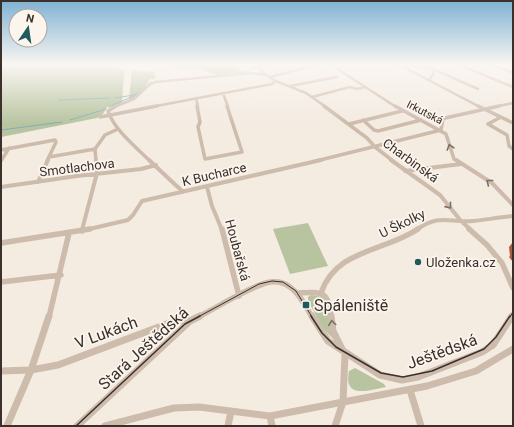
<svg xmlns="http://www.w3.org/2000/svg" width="514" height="427" viewBox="0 0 514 427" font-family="Roboto,sans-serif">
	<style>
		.green { fill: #b8c4a0 }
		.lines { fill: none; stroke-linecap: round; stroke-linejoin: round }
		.stream { stroke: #7fb0b2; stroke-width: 1 }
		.minor-far4 { stroke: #cdbbac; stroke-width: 2.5 }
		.minor-far3 { stroke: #cdbbac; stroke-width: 3.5 }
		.minor-far2 { stroke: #cdbbac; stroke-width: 4 }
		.minor-far1 { stroke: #cdbbac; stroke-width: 5.5 }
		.minor { stroke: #cdbbac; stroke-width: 7 }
		.tram-far1 { stroke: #3b302b; stroke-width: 1 }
		.tram { stroke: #3b302b; stroke-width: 1.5 }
		.wall { fill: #ac5a40 }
		.oneway { stroke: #7d6f65 }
		.poi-dot { fill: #1f5a5e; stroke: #fbf5ee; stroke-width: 1.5 }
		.labels { text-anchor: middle; stroke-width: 3.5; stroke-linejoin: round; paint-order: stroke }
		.far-street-label { font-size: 11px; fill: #3b302b; stroke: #fbf5ee }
		.street-label { font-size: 13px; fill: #3b302b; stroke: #fbf5ee }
		.poi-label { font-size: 13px; fill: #3b302b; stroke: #fbf5ee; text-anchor: start }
		.near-poi-label { font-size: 16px; fill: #3b302b; stroke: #fbf5ee; text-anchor: start }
		.near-street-label { font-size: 16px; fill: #3b302b; stroke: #fbf5ee }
	</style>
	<rect width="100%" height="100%" fill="#f4ebe1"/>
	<path class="green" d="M 1,64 L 126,64 L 119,67 L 118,69 L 126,70 L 124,73 L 122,103 L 107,107 L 103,114 L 97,118 L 1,137 Z
		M 170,64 L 235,64 L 242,72 L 218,75 L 199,69 L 176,69 Z
		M 132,70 L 154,72 L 155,79 L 150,79 C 143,90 143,95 129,100 Z
		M 308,223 L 328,266 L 290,274 L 273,229 Z
		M 311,295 L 322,297 L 326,301 L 333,339 L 323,328 L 308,301 L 308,297 Z
		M 355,368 L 384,384 L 386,387 C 369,390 343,400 349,371 Z"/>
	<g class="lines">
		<path class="stream" d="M 258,67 L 272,64
			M 244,72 L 257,67
			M 238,73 L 243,72
			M 142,90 L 151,82
			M 115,98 L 134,95 L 140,92
			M 59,100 L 110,98
			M 109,107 L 136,95
			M 70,120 L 106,109
			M 1,130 L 62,122"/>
		<path class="minor-far4" d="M 255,64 L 266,75
			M 330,64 L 396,107
			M 398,64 L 480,107
			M 401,64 L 433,69 L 478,89
			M 428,64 L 433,69 L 434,73 L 429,80
			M 457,64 L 513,87
			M 491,64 L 513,73
			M 270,77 L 319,64
			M 290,86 L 337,77
			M 223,93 L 228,107
			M 312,97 L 350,87 L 357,89 L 365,87
			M 196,98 L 198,107
			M 114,107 L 134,99 L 149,85 L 155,82 L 250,73 L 266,75 L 276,81 L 306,93 L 326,107
			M 151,107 L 272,84 L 276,81
			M 494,107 L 513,103"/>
		<path class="minor-far3" d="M 116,106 L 108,111 C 115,131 136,147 150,161
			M 197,106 L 200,122 L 198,127 L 205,159 L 242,152 L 227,106
			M 324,106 L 367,138 L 375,147 L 393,161
			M 395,106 L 446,134 L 454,159 L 457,161
			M 478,106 L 513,123
			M 100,117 L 157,106
			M 501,117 L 488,124 L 507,135 L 509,146 L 513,149
			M 363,120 L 374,130 L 378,131 L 421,120
			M 349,124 L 402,111
			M 441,130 L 443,119 L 445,118 L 499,106
			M 1,150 L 55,140 L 56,142 L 47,161
			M 49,157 L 95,149
			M 1,161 L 9,148
			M 96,161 L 95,149 L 105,135 L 118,129
			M 316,161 L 441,130"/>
		<path class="minor-far2" d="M 149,160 L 183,192
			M 391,160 L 440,195 L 461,221 L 471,230
			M 456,160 L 492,183 L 513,205
			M 405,171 L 461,164
			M 38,182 L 48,160
			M 1,187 L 77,176 L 141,169 L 156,165
			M 207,187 L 212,206 L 222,230
			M 82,230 L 97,173 L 96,160
			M 85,230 L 128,220 L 133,215 L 142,201 L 321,160
			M 416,230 C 441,213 447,223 473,221 C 486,220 499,217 513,216"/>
		<path class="minor-far1" d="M 222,229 L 239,296
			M 469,229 L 487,245 L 502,263 L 513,288
			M 82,231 L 83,229
			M 1,243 L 90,229
			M 1,282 L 61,275
			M 297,293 C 320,292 329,289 331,317
			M 321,293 C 336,249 384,252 418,229
			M 49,317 L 69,233
			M 198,317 C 216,308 252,285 270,282 C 277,281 285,283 290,287 C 300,294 306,307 312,317
			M 512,317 L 513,315"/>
		<path class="minor" d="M 312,316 L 328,341 L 380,375 L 402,380 L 418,377 L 482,352 L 493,345 L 512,316
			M 331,316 L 333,331 L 343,351
			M 1,371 L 31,370 L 58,365 L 172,322 L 181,320 L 190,321
			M 410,390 L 421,426
			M 270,416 L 272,426
			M 7,426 L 31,370 L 49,316
			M 77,426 L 190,321 L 200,316
			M 105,426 L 174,408 L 199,407 L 270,416 L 427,386 L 476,371 L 513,349
			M 228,426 L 231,411
			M 335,426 L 343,402 L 345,354"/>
		<path class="tram-far1" d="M 198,317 L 259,284 L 272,281 L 283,282 L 296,291 L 312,317
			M 510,317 L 513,312"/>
		<path class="tram" d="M 311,316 L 322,333 L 336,347 L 381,373 L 403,377 L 432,371 L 484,349 L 496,337 L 510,316
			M 76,426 L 185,324 L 200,316"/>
	</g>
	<path class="wall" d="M 513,242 L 513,262 L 509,257 L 510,256 L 509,247 Z"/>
	<defs><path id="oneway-chevron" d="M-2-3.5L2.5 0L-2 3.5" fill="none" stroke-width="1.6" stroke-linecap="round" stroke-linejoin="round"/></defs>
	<g class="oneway">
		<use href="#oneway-chevron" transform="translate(450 147) rotate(-107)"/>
		<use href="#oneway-chevron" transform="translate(489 182) rotate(-142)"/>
		<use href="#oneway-chevron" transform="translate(449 206) rotate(51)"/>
		<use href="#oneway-chevron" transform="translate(332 323) rotate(-98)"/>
	</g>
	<linearGradient id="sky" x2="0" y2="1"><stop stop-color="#7eb2d2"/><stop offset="0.52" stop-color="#faf6f2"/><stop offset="1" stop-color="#faf6f2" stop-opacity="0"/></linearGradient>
	<rect width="514" height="124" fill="url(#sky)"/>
	<g class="poi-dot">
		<circle cx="418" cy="262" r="4"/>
		<rect x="302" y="301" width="8" height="8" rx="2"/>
	</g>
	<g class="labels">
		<g class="far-street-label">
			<text transform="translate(425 112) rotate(27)" y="4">Irkutská</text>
		</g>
		<g class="street-label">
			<text transform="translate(411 160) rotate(36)" y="5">Charbinská</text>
			<text transform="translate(77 167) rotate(-7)" y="5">Smotlachova</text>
			<text transform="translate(214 174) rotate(-13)" y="5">K Bucharce</text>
			<text transform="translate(402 223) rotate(-26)" y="5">U Školky</text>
			<text transform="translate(238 250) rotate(75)" y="5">Houbařská</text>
		</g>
		<g class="poi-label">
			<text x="426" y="267">Uloženka.cz</text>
		</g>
		<g class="near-poi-label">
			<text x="314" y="311">Spáleniště</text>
		</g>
		<g class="near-street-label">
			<text transform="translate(106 332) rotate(-20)" y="6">V Lukách</text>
			<text transform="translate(143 348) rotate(-42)" y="6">Stará Ještědská</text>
			<text transform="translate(442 351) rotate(-20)" y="6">Ještědská</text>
		</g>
	</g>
	<rect width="514" height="427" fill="none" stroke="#3b302b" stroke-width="4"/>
	<g transform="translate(28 28) rotate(13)"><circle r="19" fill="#fbf5ee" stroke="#aea6a0"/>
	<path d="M0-3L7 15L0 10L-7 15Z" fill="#1f5a5e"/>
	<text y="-6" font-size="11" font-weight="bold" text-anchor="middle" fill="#3b302b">N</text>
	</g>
</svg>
